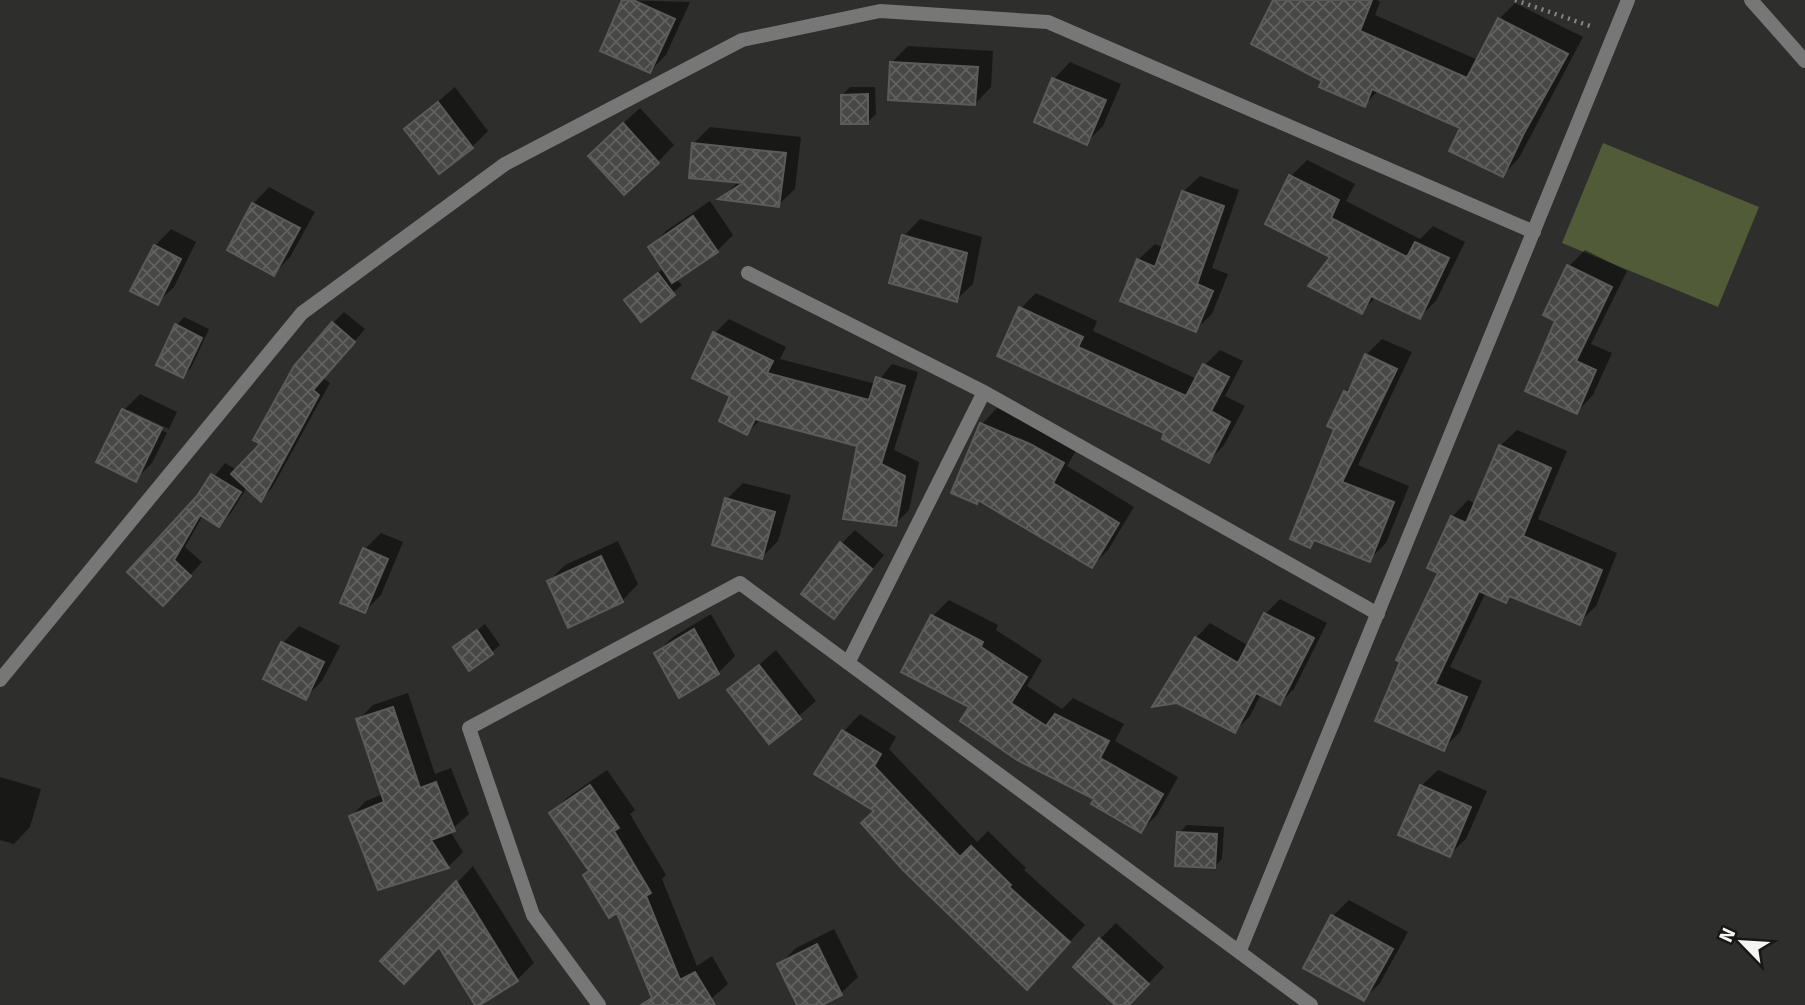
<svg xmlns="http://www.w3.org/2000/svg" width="1805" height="1005" viewBox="0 0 1805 1005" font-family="Signika,sans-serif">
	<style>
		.park { fill: #515b37 }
		.shadow { fill: #0007 }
		.building { fill: url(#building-cross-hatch); stroke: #5b5c59; stroke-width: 2 }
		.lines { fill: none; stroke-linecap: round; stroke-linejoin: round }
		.path { stroke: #858683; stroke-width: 4.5; stroke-dasharray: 2 5; stroke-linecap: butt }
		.street { stroke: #767776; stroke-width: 14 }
	</style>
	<defs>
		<pattern id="building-cross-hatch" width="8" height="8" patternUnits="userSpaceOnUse" patternTransform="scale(1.75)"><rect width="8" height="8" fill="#474845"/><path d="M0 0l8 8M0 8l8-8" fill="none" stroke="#626360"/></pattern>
	</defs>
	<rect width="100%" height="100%" fill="#2e2f2c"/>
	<path class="park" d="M 1603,143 L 1759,207 L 1718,307 L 1562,243 Z"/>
	<path class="shadow" d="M 623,0 L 690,2 L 666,55 L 650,71 Z
		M 1275,0 L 1377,0 L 1380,2 L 1375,15 L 1478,60 L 1499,19 L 1515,3 L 1583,37 L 1519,158 L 1503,175 L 1462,127 L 1379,90 L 1364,105 L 1324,80 Z
		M 908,46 L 993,51 L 991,87 L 975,104 L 892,62 Z
		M 1070,62 L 1121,84 L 1103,126 L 1086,143 L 1054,79 Z
		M 455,87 L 488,131 L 472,147 L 406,129 Z
		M 850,87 L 875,87 L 876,114 L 868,122 L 842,95 Z
		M 640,108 L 674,145 L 658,162 L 606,139 Z
		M 710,127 L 801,137 L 795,189 L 778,205 L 722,198 L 739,181 L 693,144 Z
		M 1307,160 L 1355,184 L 1346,201 L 1420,239 L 1433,226 L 1465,242 L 1436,301 L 1419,317 L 1377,296 L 1362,311 L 1291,176 Z
		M 1200,176 L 1239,190 L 1212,268 L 1228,274 L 1212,314 L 1195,330 L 1138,260 L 1155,244 L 1163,247 L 1183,192 Z
		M 269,187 L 315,212 L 290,257 L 274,274 L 253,204 Z
		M 710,201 L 733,235 L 717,251 L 676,279 L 682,285 L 642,319 L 634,292 L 664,268 L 650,248 L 666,231 Z
		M 920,219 L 982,237 L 973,284 L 956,300 L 904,236 Z
		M 171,229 L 196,242 L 174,287 L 157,303 L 155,246 Z
		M 1585,250 L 1627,271 L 1591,344 L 1612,353 L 1593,395 L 1577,412 L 1558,320 L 1569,266 Z
		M 1036,293 L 1097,321 L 1093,331 L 1197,379 L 1205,365 L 1220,350 L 1243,361 L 1225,396 L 1245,406 L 1224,445 L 1209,461 L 1021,308 Z
		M 344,312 L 365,329 L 323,378 L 330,383 L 272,488 L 261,500 L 247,487 L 231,513 L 219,525 L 203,515 L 185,547 L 202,562 L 175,592 L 129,572 L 198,497 L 225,463 L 237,470 L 262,444 L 333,323 Z
		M 184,317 L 209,329 L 191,368 L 183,376 L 177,325 Z
		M 729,319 L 786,347 L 780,359 L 876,384 L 892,364 L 918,372 L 894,450 L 919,462 L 909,510 L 895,524 L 859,445 L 761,419 L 747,433 L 715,333 Z
		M 1382,339 L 1412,352 L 1358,465 L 1409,486 L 1386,543 L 1369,560 L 1317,539 L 1310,546 L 1345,392 L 1354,383 L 1366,355 Z
		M 140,394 L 177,412 L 169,429 L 128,410 L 128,414 L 167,433 L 152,463 L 135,480 L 124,410 Z
		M 997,408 L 1046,429 L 1078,447 L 1067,466 L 1134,507 L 1108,550 L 1092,566 L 982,424 Z
		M 1517,430 L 1567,451 L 1538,519 L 1617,553 L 1596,606 L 1579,623 L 1511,595 L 1505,601 L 1486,592 L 1450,667 L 1482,681 L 1460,732 L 1443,749 L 1377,720 L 1440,572 L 1452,517 L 1468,500 L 1476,504 L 1500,446 Z
		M 743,483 L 791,495 L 778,541 L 762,557 L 727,499 Z
		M 855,530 L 884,555 L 834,617 L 842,543 Z
		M 381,533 L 403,542 L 381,595 L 365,611 L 365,549 Z
		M 618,541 L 638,584 L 622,601 L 549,581 L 565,565 Z
		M 1280,599 L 1327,623 L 1294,689 L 1280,703 L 1261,694 L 1250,716 L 1235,731 L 1177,701 L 1155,705 L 1196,638 L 1210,623 L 1249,646 L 1265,614 Z
		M 949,600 L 998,625 L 996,630 L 1042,660 L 1027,686 L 1062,709 L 1073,698 L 1124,724 L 1115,741 L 1178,777 L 1157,815 L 1140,831 L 972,706 L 933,616 Z
		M 711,614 L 735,656 L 718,673 L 656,653 L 673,637 Z
		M 485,624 L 500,645 L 492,652 L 455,648 Z
		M 299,626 L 340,646 L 322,681 L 305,698 L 265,678 L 283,643 Z
		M 776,650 L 816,701 L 770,741 L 730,690 Z
		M 408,693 L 435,774 L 451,768 L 469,814 L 450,831 L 463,852 L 448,867 L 351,816 L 366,801 L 383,794 L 358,720 L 373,705 Z
		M 860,714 L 896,737 L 889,749 L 977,842 L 988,831 L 1026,868 L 1024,870 L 1085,925 L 1043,971 L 877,810 L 817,773 L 844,731 Z
		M 607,770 L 635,810 L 630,814 L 666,875 L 662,879 L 697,966 L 712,956 L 728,984 L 704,1005 L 649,1005 L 653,997 L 618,911 L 551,813 L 568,797 Z
		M 1438,770 L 1487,791 L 1466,839 L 1449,855 L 1421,786 Z
		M 0,777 L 41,789 L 30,827 L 14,844 L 0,840 Z
		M 1187,825 L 1224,827 L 1222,859 L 1214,867 L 1179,833 Z
		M 473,866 L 534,963 L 517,980 L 477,1005 L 440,945 L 383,961 Z
		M 1349,900 L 1408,932 L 1380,983 L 1364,999 L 1333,916 Z
		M 1116,923 L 1164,967 L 1128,1005 L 1118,1005 L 1100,939 Z
		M 834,929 L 858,977 L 841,993 L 818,1005 L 799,1005 L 779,965 L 796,948 Z"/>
	<path class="building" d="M 622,0 L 633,0 L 675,19 L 650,73 L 600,51 Z
		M 1273,0 L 1372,0 L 1360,31 L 1467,78 L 1498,18 L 1568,54 L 1524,133 L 1503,177 L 1449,151 L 1460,128 L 1372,89 L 1365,107 L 1319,87 L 1322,81 L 1251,44 Z
		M 890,62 L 978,67 L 975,105 L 888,100 Z
		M 1052,78 L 1106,100 L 1087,145 L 1034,122 Z
		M 868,94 L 868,124 L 841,124 L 841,95 Z
		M 438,102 L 473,148 L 439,174 L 404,129 Z
		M 623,123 L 659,163 L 624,195 L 588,156 Z
		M 692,143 L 786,153 L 779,207 L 718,199 L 743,183 L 689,178 Z
		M 1289,175 L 1339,200 L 1331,218 L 1407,257 L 1415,242 L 1449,258 L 1420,319 L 1371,296 L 1362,314 L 1308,286 L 1330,257 L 1265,224 Z
		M 1182,191 L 1224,206 L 1197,284 L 1213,291 L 1196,332 L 1120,301 L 1137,259 L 1155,267 Z
		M 252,203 L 300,228 L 274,276 L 227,250 Z
		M 693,216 L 718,252 L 672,283 L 648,247 Z
		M 902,235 L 967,253 L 957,302 L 889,283 Z
		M 154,245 L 181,259 L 158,305 L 130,291 Z
		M 1567,265 L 1612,287 L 1576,361 L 1596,370 L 1577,414 L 1525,391 L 1555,321 L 1543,315 Z
		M 658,273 L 675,295 L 641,322 L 624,300 Z
		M 1019,307 L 1083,337 L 1078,347 L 1186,396 L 1203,364 L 1229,377 L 1211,411 L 1230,422 L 1209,463 L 1162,439 L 1164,433 L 997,356 Z
		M 332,322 L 355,342 L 313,390 L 319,395 L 261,502 L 231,474 L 260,444 L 253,440 L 294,366 Z
		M 175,324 L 202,338 L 183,378 L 156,365 Z
		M 713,332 L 773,361 L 767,373 L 869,400 L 876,377 L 905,386 L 881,464 L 905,476 L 896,526 L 843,519 L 857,446 L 755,419 L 747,435 L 719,421 L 730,396 L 692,378 Z
		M 1365,354 L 1397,369 L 1342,482 L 1394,502 L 1370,562 L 1314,540 L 1310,548 L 1290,539 L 1334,429 L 1327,426 L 1344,391 L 1348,393 Z
		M 122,409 L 162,428 L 136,482 L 96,462 Z
		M 980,423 L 1030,444 L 1064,463 L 1053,483 L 1119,523 L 1092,568 L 978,500 L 977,504 L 951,493 Z
		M 1499,445 L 1551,468 L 1523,536 L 1602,570 L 1580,625 L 1509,596 L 1506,603 L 1479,591 L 1435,684 L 1467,697 L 1444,751 L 1375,721 L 1400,662 L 1396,660 L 1438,573 L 1427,568 L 1451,516 L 1466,523 Z
		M 211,474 L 241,492 L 219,527 L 200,515 L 174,560 L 191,576 L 163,606 L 127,572 L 197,496 Z
		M 725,498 L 775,512 L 762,559 L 712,545 Z
		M 840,542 L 872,569 L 834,619 L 801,594 Z
		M 363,548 L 388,559 L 365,613 L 340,603 Z
		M 601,556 L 623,602 L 568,628 L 547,581 Z
		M 1264,613 L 1314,638 L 1280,705 L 1256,693 L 1235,733 L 1177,703 L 1152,707 L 1195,637 L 1238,663 Z
		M 931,615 L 983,642 L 981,647 L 1027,677 L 1011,703 L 1046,726 L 1055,714 L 1109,741 L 1100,758 L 1163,794 L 1141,833 L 1091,804 L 1094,799 L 1017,760 L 960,721 L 969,707 L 901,672 Z
		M 694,629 L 719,674 L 679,698 L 654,653 Z
		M 477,630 L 493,654 L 469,671 L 453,647 Z
		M 281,642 L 324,662 L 306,700 L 263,679 Z
		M 759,665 L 801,719 L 769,744 L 727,690 Z
		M 393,707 L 420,788 L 436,782 L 455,831 L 431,840 L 449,868 L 378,890 L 349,816 L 384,802 L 356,719 Z
		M 842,730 L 881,754 L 874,766 L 960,857 L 971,846 L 1011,885 L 1009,887 L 1070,942 L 1027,990 L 903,870 L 861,823 L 874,811 L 814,774 Z
		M 590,785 L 619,828 L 614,831 L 651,893 L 646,896 L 680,980 L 695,972 L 715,1005 L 641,1005 L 652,998 L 617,913 L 609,918 L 583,875 L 589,871 L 549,813 Z
		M 1420,785 L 1471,807 L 1450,857 L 1398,835 Z
		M 1177,832 L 1217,834 L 1215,868 L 1175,866 Z
		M 456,881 L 518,981 L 480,1005 L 475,1005 L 439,947 L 404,984 L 380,961 Z
		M 1331,915 L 1393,949 L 1364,1001 L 1303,968 Z
		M 1099,938 L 1149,984 L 1129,1005 L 1115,1005 L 1073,967 Z
		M 817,944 L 842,995 L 822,1005 L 797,1005 L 777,964 Z"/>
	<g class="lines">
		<path class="path" d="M 1515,0 L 1590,26"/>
		<path class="street" d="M 1751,0 L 1805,61
			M 748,273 L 984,392 L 1378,614
			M 848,663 L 984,392
			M 0,680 L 302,313 L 505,164 L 742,40 L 880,11 L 1048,22 L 1534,232
			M 1240,950 L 1628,0
			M 599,1005 L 533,915 L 469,728 L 740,583 L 1311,1005"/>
	</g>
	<g transform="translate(1742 942) rotate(295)" stroke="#161716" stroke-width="5" paint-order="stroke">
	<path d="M0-5L12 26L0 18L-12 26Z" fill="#f4f5f3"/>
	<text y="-10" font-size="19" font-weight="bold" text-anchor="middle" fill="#f4f5f3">N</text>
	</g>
</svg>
